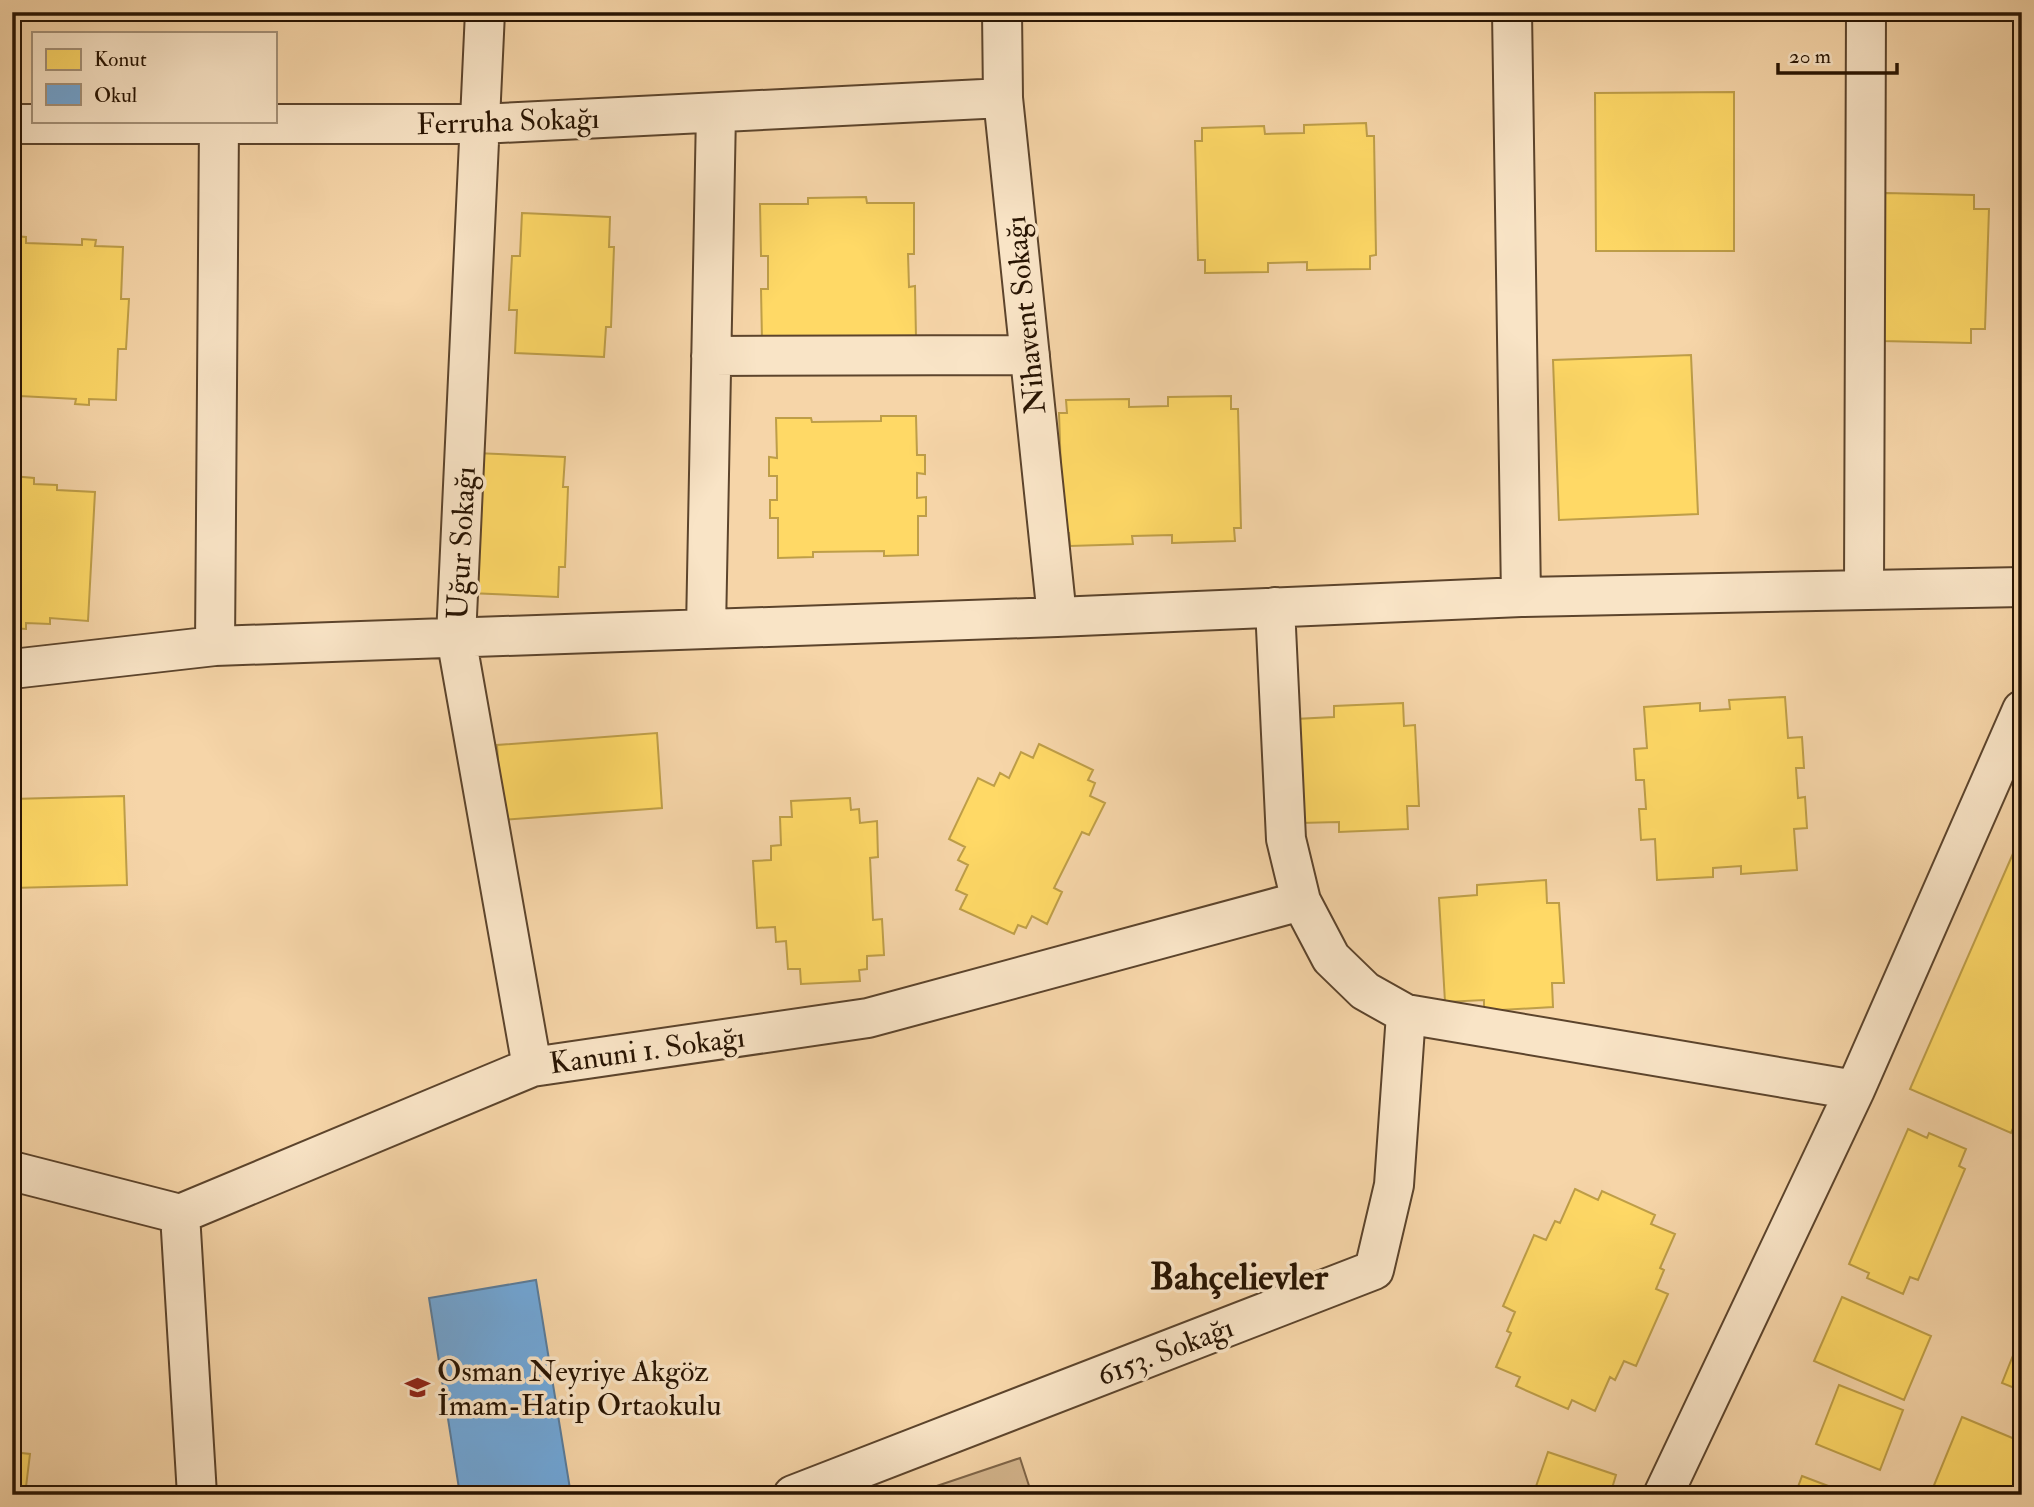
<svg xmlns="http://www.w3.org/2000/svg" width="2034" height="1507" viewBox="0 0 2034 1507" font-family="'IM FELL Double Pica',serif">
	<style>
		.green { fill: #d3b48c; stroke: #7e6447; stroke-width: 2 }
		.homes { fill: #ffd966; stroke: #be9e48; stroke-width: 2 }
		.schools { fill: #6fa8dc; stroke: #5a7c9b; stroke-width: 2 }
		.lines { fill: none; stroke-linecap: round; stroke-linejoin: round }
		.minor-casing { stroke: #5c442c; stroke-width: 42 }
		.minor { stroke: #f9e4c6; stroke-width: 38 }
		.labels { text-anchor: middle; stroke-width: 7; stroke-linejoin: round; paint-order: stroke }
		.street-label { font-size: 30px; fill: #281402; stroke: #f9e4c6 }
		.poi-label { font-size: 30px; fill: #281402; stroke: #f9e4c6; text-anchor: start }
		.district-label { font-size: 37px; font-weight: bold; fill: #281402; stroke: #f9e4c6 }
	</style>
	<rect width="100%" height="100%" fill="#f6d5a8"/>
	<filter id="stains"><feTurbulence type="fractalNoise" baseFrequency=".00286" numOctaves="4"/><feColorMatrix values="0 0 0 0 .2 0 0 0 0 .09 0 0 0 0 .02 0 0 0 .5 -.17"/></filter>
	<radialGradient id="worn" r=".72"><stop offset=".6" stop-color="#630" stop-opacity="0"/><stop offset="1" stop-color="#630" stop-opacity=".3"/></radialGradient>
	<path class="green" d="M 1020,1458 L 1032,1495 L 910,1495 Z"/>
	<path class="homes" d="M 1045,12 L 1108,12 L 1108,17 L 1045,19 Z
		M 1148,12 L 1210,12 L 1210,15 L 1148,17 Z
		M 1734,92 L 1734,251 L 1596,251 L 1595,93 Z
		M 1366,123 L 1367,136 L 1374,136 L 1376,255 L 1370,256 L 1370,269 L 1307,270 L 1307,262 L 1268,263 L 1268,272 L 1205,273 L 1205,260 L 1198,260 L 1195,141 L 1202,141 L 1202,128 L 1264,126 L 1265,134 L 1304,133 L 1304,125 Z
		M 1885,193 L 1974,195 L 1974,209 L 1989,209 L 1985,329 L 1971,329 L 1971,343 L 1881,341 Z
		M 866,197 L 867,203 L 914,203 L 914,254 L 908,254 L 909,287 L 915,286 L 916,338 L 762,340 L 761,289 L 768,289 L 768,256 L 761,256 L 760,204 L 808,204 L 808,198 Z
		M 522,213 L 610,217 L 609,247 L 614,247 L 611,327 L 606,327 L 604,357 L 515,353 L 517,310 L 509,310 L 512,256 L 520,256 Z
		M 13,236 L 26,237 L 26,243 L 82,245 L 82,239 L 96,240 L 95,246 L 123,247 L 121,299 L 129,299 L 126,349 L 118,349 L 116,400 L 89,399 L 89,405 L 75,404 L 76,399 L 20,396 L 20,402 L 12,402 Z
		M 1691,355 L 1698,514 L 1559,520 L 1553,360 Z
		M 1231,396 L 1231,409 L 1238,409 L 1241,528 L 1234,528 L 1235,541 L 1172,543 L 1172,535 L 1132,536 L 1133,544 L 1070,546 L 1069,533 L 1063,533 L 1059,413 L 1067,413 L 1066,400 L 1129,399 L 1129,407 L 1168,406 L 1168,397 Z
		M 881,416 L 916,416 L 917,455 L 925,455 L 925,474 L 917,473 L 917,498 L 926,497 L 926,516 L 918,516 L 918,555 L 884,556 L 884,551 L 813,552 L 813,557 L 778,558 L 778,518 L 770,518 L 770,500 L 777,500 L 777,476 L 769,476 L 769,457 L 777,458 L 776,418 L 811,418 L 812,422 L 881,421 Z
		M 475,453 L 565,457 L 563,487 L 568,487 L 565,567 L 559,567 L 558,597 L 469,593 Z
		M 12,476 L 34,478 L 34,484 L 57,485 L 57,490 L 95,492 L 88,621 L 50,618 L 50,624 L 26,623 L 26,629 L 12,628 Z
		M 1785,697 L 1788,738 L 1802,737 L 1804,768 L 1796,768 L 1798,798 L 1805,797 L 1807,828 L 1794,829 L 1797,870 L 1741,874 L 1741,866 L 1713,868 L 1713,877 L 1657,880 L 1655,839 L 1641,840 L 1639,809 L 1646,809 L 1644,780 L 1636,780 L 1634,749 L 1647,748 L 1644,707 L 1700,703 L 1700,711 L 1730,709 L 1729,700 Z
		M 1403,703 L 1404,726 L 1415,725 L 1419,806 L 1407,806 L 1408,829 L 1339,832 L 1339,822 L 1300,823 L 1295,719 L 1334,717 L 1334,706 Z
		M 657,733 L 662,808 L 502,820 L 497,745 Z
		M 1039,744 L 1093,770 L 1088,780 L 1095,783 L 1090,796 L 1105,803 L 1089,835 L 1082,832 L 1054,888 L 1062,892 L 1047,924 L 1032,916 L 1026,928 L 1018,925 L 1014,934 L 960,909 L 967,895 L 956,890 L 968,865 L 958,860 L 965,847 L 949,839 L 978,778 L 994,786 L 1000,773 L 1009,778 L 1021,752 L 1033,758 Z
		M 124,796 L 127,885 L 12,888 L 12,799 Z
		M 850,798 L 851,810 L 859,809 L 860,823 L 877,821 L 878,857 L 870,858 L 873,920 L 882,919 L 884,955 L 867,956 L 867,969 L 859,970 L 860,981 L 801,984 L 800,969 L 788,969 L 786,941 L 776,942 L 775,927 L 757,928 L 753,861 L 771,860 L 771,846 L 781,845 L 780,817 L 792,817 L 791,801 Z
		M 2022,833 L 2022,1108 L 2011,1133 L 1910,1089 Z
		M 1546,880 L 1547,903 L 1559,903 L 1564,983 L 1552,983 L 1553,1007 L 1484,1011 L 1484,1000 L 1445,1002 L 1439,898 L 1477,895 L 1477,885 Z
		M 1908,1129 L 1927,1138 L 1929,1133 L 1966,1149 L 1959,1166 L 1965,1169 L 1918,1280 L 1910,1277 L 1903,1294 L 1867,1278 L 1869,1273 L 1849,1264 Z
		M 1575,1189 L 1598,1200 L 1602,1191 L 1655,1215 L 1651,1224 L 1675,1234 L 1660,1268 L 1664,1270 L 1656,1289 L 1668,1294 L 1636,1366 L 1624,1361 L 1615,1380 L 1610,1377 L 1595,1411 L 1572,1400 L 1568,1409 L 1516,1386 L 1520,1377 L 1496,1367 L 1511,1333 L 1507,1331 L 1515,1312 L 1503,1306 L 1534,1235 L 1546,1240 L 1555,1221 L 1560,1223 Z
		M 1842,1297 L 1931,1336 L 1904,1400 L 1814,1361 Z
		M 2022,1333 L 2022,1391 L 2002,1383 Z
		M 1839,1385 L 1903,1410 L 1880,1470 L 1816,1444 Z
		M 1962,1417 L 2022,1442 L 2022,1495 L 1930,1495 Z
		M 12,1452 L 30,1454 L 25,1495 L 12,1495 Z
		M 1548,1452 L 1616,1475 L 1610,1495 L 1533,1495 Z
		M 1802,1476 L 1852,1495 L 1795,1495 Z"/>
	<path class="schools" d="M 536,1280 L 571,1495 L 460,1495 L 429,1298 Z"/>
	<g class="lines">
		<defs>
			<path id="minor" d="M 485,12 L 456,637 L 532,1067
				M 1002,12 L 1003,98 L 1057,617
				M 1512,12 L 1521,597
				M 12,124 L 480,124 L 1003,98
				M 711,356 L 1030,355
				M 1864,589 L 1866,12
				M 1275,607 L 1286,839 L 1301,901 L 1331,958 L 1365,991 L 1406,1014 L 1855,1090
				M 706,629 L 716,113
				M 215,646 L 219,124
				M 12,669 L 215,646 L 1057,617 L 1521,597 L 2022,587
				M 12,1171 L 180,1214 L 532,1067 L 868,1018 L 1301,901
				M 180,1214 L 197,1495
				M 793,1495 L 1374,1270 L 1394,1185 L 1406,1014
				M 1663,1495 L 1855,1090 L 2022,710"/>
		</defs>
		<use href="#minor" class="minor-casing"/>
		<use href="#minor" class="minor"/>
	</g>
	<defs>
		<symbol id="school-bare" viewBox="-9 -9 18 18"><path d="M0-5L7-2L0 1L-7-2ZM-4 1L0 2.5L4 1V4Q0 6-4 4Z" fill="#8f2418" stroke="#f9e4c6" stroke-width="2.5" paint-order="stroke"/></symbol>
	</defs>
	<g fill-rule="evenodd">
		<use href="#school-bare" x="400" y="1370" width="35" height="35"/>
	</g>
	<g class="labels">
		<g class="street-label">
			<text transform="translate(508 121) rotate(-2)" y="10">Ferruha Sokağı</text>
			<text transform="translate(1025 315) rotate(-96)" y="10">Nihavent Sokağı</text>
			<text transform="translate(461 543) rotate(-87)" y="10">Uğur Sokağı</text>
			<text transform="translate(647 1050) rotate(-8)" y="10">Kanuni 1. Sokağı</text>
			<text transform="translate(1165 1351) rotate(-21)" y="10">6153. Sokağı</text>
		</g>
		<g class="poi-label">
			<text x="437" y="1381">Osman Neyriye Akgöz<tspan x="437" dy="34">İmam-Hatip Ortaokulu</tspan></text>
		</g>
		<g class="district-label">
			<text x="1239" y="1289">Bahçelievler</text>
		</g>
	</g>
	<rect width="2034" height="1507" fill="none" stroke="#f6d5a8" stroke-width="42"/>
	<rect x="14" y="14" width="2006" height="1479" fill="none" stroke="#281402" stroke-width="3.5"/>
	<rect x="21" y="21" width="1992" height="1465" fill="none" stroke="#281402" stroke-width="2"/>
	<rect x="32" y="32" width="245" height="91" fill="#f9e4c6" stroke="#a59178" stroke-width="2"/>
	<rect x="46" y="49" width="35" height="21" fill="#ffd966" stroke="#a59178" stroke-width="2"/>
	<text x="94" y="66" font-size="21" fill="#281402">Konut</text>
	<rect x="46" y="84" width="35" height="21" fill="#6fa8dc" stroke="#a59178" stroke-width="2"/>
	<text x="94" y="102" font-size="21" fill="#281402">Okul</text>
	<path d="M1778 63v10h119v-10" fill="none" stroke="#281402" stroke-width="3.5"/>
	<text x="1789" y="63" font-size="21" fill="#281402" stroke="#f9e4c6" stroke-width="5" paint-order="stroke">20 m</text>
	<rect width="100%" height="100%" filter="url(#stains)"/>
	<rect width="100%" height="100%" fill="url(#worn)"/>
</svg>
